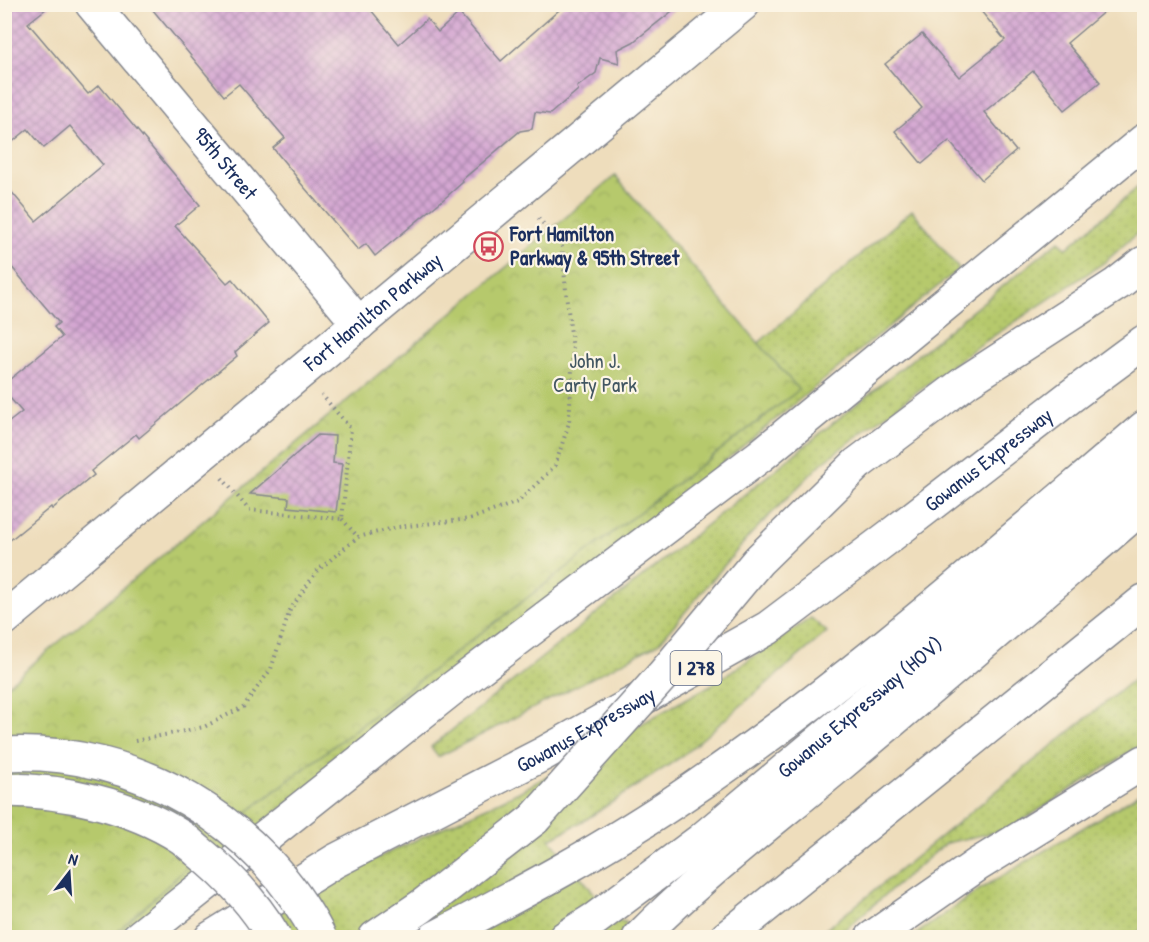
<svg xmlns="http://www.w3.org/2000/svg" width="1149" height="942" viewBox="0 0 1149 942" font-family="'Patrick Hand',sans-serif">
	<style>
		.grass { fill: url(#grass-dots); stroke: #687c65; stroke-width: 1.5 }
		.park { fill: url(#park-crowns); stroke: #687c65; stroke-width: 1.5 }
		.building { fill: url(#building-cross-hatch) }
		.lines { fill: none; stroke-linecap: round; stroke-linejoin: round }
		.minor-casing { stroke: #84868d; stroke-width: 36 }
		.motorway-casing { stroke: #84868d; stroke-width: 36 }
		.path { stroke: #84868d; stroke-width: 4; stroke-dasharray: 1.5 4.5; stroke-linecap: butt }
		.minor { stroke: #fff; stroke-width: 33 }
		.motorway { stroke: #fff; stroke-width: 33 }
		.motorway-bridge-casing { stroke: #84868d; stroke-width: 36; stroke-linecap: butt }
		.motorway-bridge { stroke: #fff; stroke-width: 33 }
		.labels { text-anchor: middle; stroke-width: 4.5; stroke-linejoin: round; paint-order: stroke }
		.shield { fill: #fcf5e5; stroke: #5e6a86; stroke-width: 1.5 }
		.shield-label { font-size: 20px; font-weight: bold; fill: #1b2f5e }
		.street-label { font-size: 21px; fill: #1b2f5e; stroke: #fcf5e5 }
		.poi-label { font-size: 21px; font-weight: bold; fill: #1b2f5e; stroke: #fcf5e5; text-anchor: start }
		.park-label { font-size: 21px; fill: #425662; stroke: #fcf5e5 }
	</style>
	<defs>
		<pattern id="grass-dots" width="8" height="8" patternUnits="userSpaceOnUse" patternTransform="scale(1.5)"><rect width="8" height="8" fill="#b6c96c"/><path d="M2 2h.1M6 6h.1" fill="none" stroke="#9cad60" stroke-width="1.8" stroke-linecap="round"/></pattern>
		<pattern id="park-crowns" width="20" height="18" patternUnits="userSpaceOnUse" patternTransform="scale(1.5)"><rect width="20" height="18" fill="#b6c96c"/><path d="M2 6a3 3 0 1 1 6 0M12 15a3 3 0 1 1 6 0" fill="none" stroke="#9cad60"/></pattern>
		<pattern id="building-cross-hatch" width="8" height="8" patternUnits="userSpaceOnUse" patternTransform="scale(1.5)"><rect width="8" height="8" fill="#d4a6d2"/><path d="M0 0l8 8M0 8l8-8" fill="none" stroke="#ab88ae"/></pattern>
	</defs>
	<rect width="100%" height="100%" fill="#fcf5e5"/>
	<filter id="ink" filterUnits="userSpaceOnUse"><feTurbulence type="fractalNoise" baseFrequency=".0167" numOctaves="2"/><feDisplacementMap in="SourceGraphic" scale="12" xChannelSelector="R" yChannelSelector="G"/><feConvolveMatrix kernelMatrix="1 2 1 2 8 2 1 2 1" color-interpolation-filters="sRGB"/></filter>
	<filter id="wash" filterUnits="userSpaceOnUse"><feTurbulence type="fractalNoise" baseFrequency=".008" numOctaves="4" result="noise"/><feDisplacementMap in="SourceGraphic" scale="24" xChannelSelector="R" yChannelSelector="G"/><feGaussianBlur stdDeviation="1.35" result="paint"/><feColorMatrix in="noise" values="0 0 0 0 0 0 0 0 0 0 0 0 0 0 0 0 0 1.4 0 .05"/><feComposite in="paint" operator="in"/></filter>
	<g filter="url(#wash)">
		<rect width="100%" height="100%" fill="#eeddbc"/>
		<path class="grass" d="M 1144,182 L 1144,227 L 1105,262 L 974,349 L 823,462 L 750,535 L 658,644 L 438,757 L 431,747 L 1059,241 L 1067,248 Z
			M 912,210 L 959,269 L 577,582 L 174,891 L 117,937 L 5,937 L 4,868 L 754,347 Z
			M 811,618 L 827,632 L 681,757 L 585,820 L 550,839 L 616,920 L 626,922 L 625,937 L 234,938 L 377,858 L 519,792 L 711,685 Z
			M 1144,671 L 1144,743 L 1009,829 L 946,843 L 836,937 L 815,938 L 870,894 Z
			M 1144,790 L 1144,926 L 1134,937 L 912,937 L 982,888 L 1121,805 Z"/>
		<path class="park" d="M 615,176 L 799,390 L 246,813 L 112,937 L 5,938 L 5,687 Z"/>
		<g id="blocks">
			<path class="building" d="M 4,4 L 52,4 L 28,23 L 88,94 L 99,85 L 200,205 L 175,226 L 227,283 L 232,279 L 269,323 L 235,352 L 237,356 L 176,407 L 139,438 L 136,434 L 91,471 L 94,475 L 52,509 L 51,507 L 4,545 L 4,426 L 22,412 L 4,391 L 4,384 L 62,337 L 54,327 L 59,323 L 4,258 L 4,183 L 36,221 L 103,165 L 70,126 L 44,148 L 28,129 L 4,149 Z
				M 148,4 L 366,4 L 399,44 L 427,19 L 438,32 L 459,13 L 501,61 L 566,4 L 681,4 L 633,42 L 617,50 L 619,63 L 600,58 L 596,73 L 577,87 L 578,90 L 550,114 L 535,112 L 532,129 L 520,131 L 462,180 L 463,182 L 445,198 L 375,256 L 366,244 L 358,250 L 298,180 L 299,180 L 273,148 L 285,138 L 239,84 L 224,96 Z
				M 975,4 L 1113,4 L 1067,43 L 1100,82 L 1065,110 L 1033,71 L 984,112 L 1016,151 L 982,180 L 949,141 L 922,164 L 895,131 L 922,108 L 885,64 L 922,34 L 959,77 L 1005,40 Z
				M 318,435 L 335,436 L 333,463 L 342,464 L 336,512 L 288,507 L 289,498 L 250,494 Z"/>
		</g>
	</g>
	<g filter="url(#ink)">
		<use href="#blocks" fill-opacity="0" stroke="#84868d" stroke-width="1.5"/>
		<g class="lines">
			<defs>
				<g id="minor">
					<path id="s1" d="M 92,4 L 359,324"/>
					<path id="s2" d="M 4,619 L 743,4"/>
				</g>
				<g id="motorway">
					<path d="M 857,464 L 967,381 L 1117,284 L 1144,263"/>
					<path d="M 138,938 L 449,691 L 760,456 L 1144,141"/>
					<path id="s3" d="M 211,938 L 335,861 L 543,754 L 768,628 L 890,536 L 1071,396 L 1144,342"/>
					<path d="M 375,938 L 422,906 L 534,819"/>
					<path d="M 435,938 C 522,893 607,848 687,793 C 849,684 995,554 1144,428"/>
					<path id="s4" d="M 565,938 L 595,919 L 700,841 L 941,640 L 1144,465"/>
					<path d="M 639,938 C 702,874 774,820 843,762 C 944,678 1044,591 1144,505"/>
					<path d="M 726,938 L 1144,601"/>
					<path d="M 872,938 L 977,865 L 1144,762"/>
				</g>
			</defs>
			<use href="#minor" class="minor-casing"/>
			<use href="#motorway" class="motorway-casing"/>
			<path class="path" d="M 222,478 L 249,510 L 342,519 L 351,429 L 322,395
				M 342,519 L 358,537
				M 135,741 L 204,727 L 243,707 L 271,669 L 290,610 L 317,571 L 358,537 L 398,527 L 470,519 L 518,502 L 555,466 L 569,423 L 573,350 L 567,302 L 562,247 L 537,216"/>
			<use href="#minor" class="minor"/>
			<use href="#motorway" class="motorway"/>
			<defs>
				<path id="motorway-bridge" d="M 4,754 C 135,747 261,821 320,938
					M 4,790 C 63,790 131,805 181,837 C 187,841 193,847 199,852 C 229,876 255,904 275,938
					M 534,819 L 663,675 L 758,561 L 857,464"/>
			</defs>
			<use href="#motorway-bridge" class="motorway-bridge-casing"/>
			<use href="#motorway-bridge" class="motorway-bridge"/>
		</g>
	</g>
	<defs>
		<symbol id="bus-ring" viewBox="-11 -11 22 22"><circle r="9.5" fill="#fcf5e5" stroke="#d1495b" stroke-width="1.5"/><path d="M-5-6H5V4H4V6H2V4H-2V6H-4V4H-5ZM-3.5-4V0h7V-4ZM-3.5 1.2v1.5H-2V1.2ZM2 1.2v1.5H3.5V1.2Z" fill="#d1495b"/></symbol>
	</defs>
	<g fill-rule="evenodd">
		<use href="#bus-ring" x="472" y="230" width="33" height="33"/>
	</g>
	<g class="labels">
		<rect class="shield" x="670.5" y="651" width="51" height="34" rx="4.5"/>
		<g class="shield-label">
			<text x="696" y="675">I 278</text>
		</g>
		<g class="street-label">
			<text dy="7" stroke="none"><textPath href="#s1" startOffset="208">95th Street</textPath></text>
			<text dy="7" stroke="none"><textPath href="#s2" startOffset="480">Fort Hamilton Parkway</textPath></text>
			<text dy="7" stroke="none"><textPath href="#s3" startOffset="915">Gowanus Expressway</textPath></text>
			<text dy="7" stroke="none"><textPath href="#s4" startOffset="375">Gowanus Expressway (HOV)</textPath></text>
			<text dy="7" stroke="none"><textPath href="#s3" startOffset="429">Gowanus Expressway</textPath></text>
		</g>
		<g class="poi-label">
			<text x="510" y="241">Fort Hamilton<tspan x="510" dy="24">Parkway &amp; 95th Street</tspan></text>
		</g>
		<g class="park-label">
			<text x="595" y="368">John J.<tspan x="595" dy="24">Carty Park</tspan></text>
		</g>
	</g>
	<rect width="1149" height="942" fill="none" stroke="#fcf5e5" stroke-width="24"/>
	<g transform="translate(69 873) rotate(17)" stroke="#fcf5e5" stroke-width="4.5" paint-order="stroke">
	<path d="M0-4.5L10 22L0 15L-10 22Z" fill="#1b2f5e"/>
	<text y="-9" font-size="16" font-weight="bold" text-anchor="middle" fill="#1b2f5e">N</text>
	</g>
</svg>
